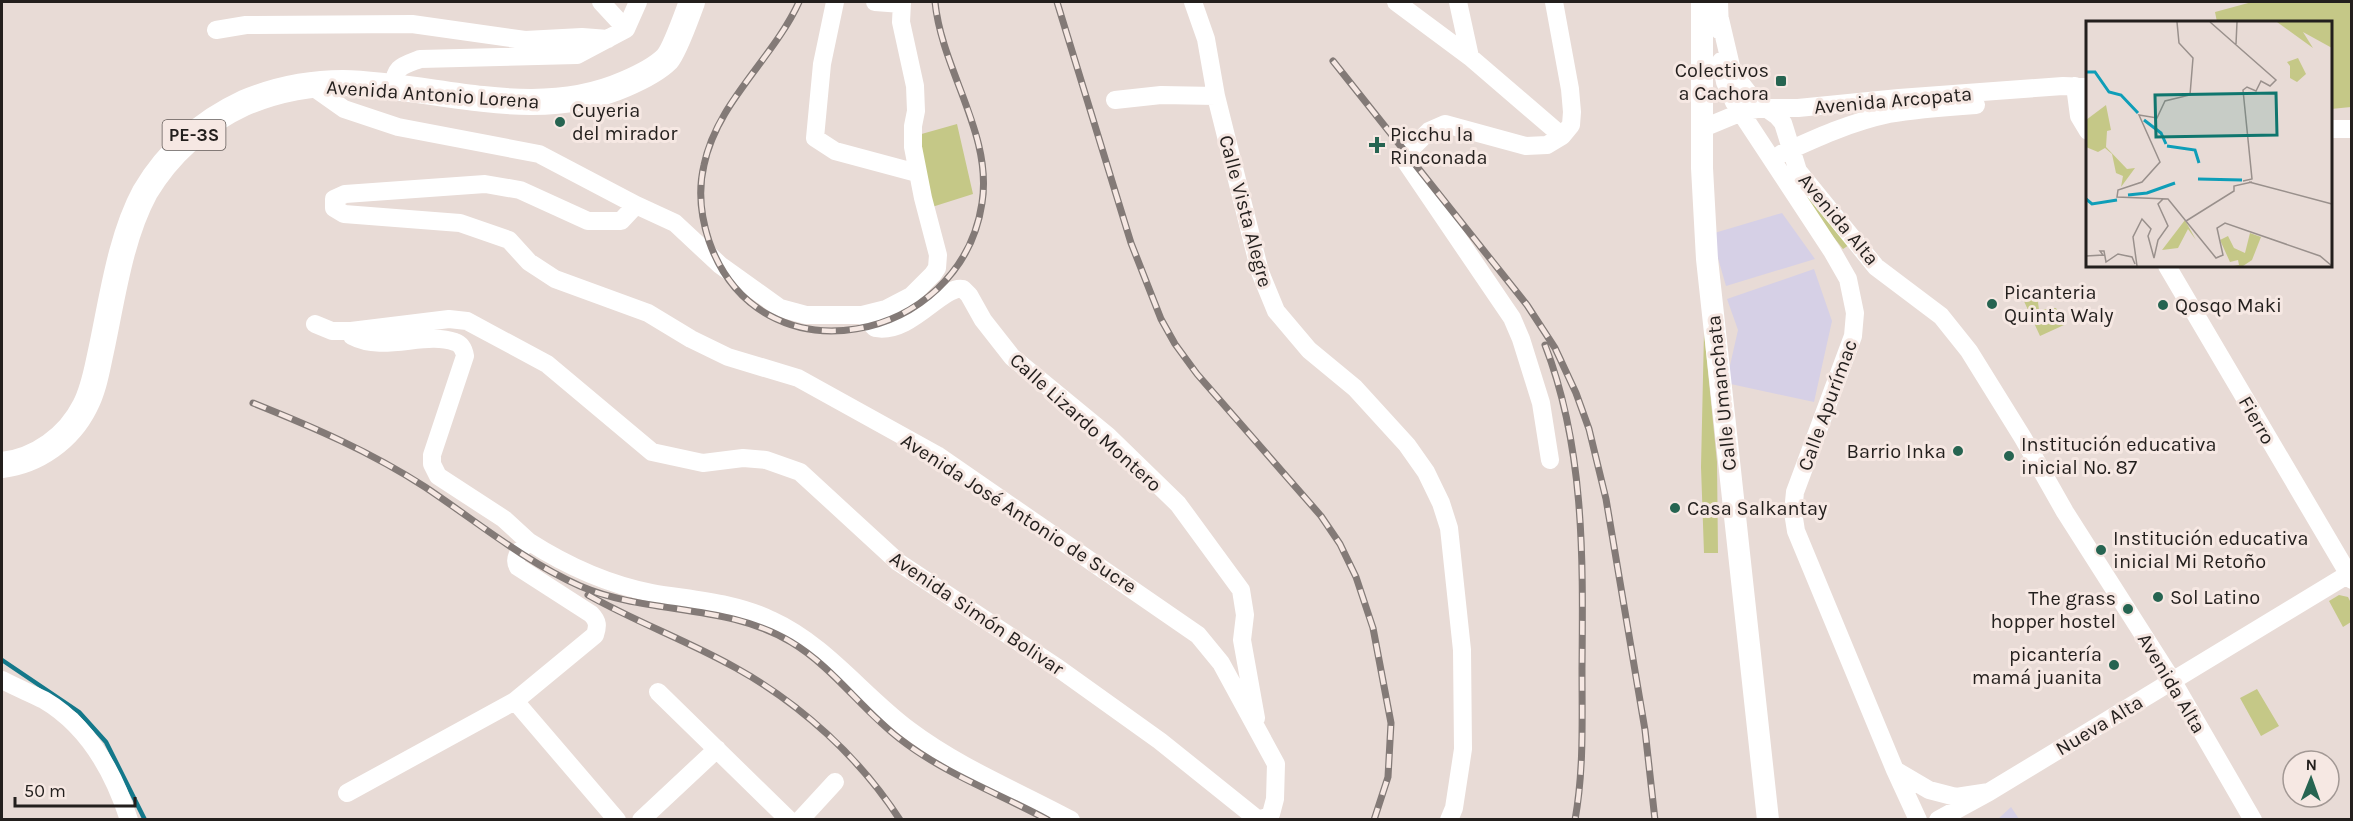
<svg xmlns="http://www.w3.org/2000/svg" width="2353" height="821" viewBox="0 0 2353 821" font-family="Karla,sans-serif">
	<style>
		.industrial { fill: #d6d0e6 }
		.green { fill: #c5c887 }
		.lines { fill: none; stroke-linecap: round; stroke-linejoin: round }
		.stream { stroke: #14788a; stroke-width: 4.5 }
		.minor { stroke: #fff; stroke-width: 18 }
		.major { stroke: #fff; stroke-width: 22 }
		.highway { stroke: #fff; stroke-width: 26 }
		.rail-casing { stroke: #837a77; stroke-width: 7 }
		.rail { stroke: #f6e8e3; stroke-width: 4.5; stroke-dasharray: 14; stroke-linecap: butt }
		.poi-dot { fill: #266451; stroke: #f6e8e3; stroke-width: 2 }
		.labels { text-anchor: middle; stroke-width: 6; stroke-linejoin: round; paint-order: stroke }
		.shield { fill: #f6e8e3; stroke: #625b58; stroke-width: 1.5 }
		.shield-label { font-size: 18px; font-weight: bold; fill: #231f1d }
		.poi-label { font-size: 20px; fill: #231f1d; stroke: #f6e8e3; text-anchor: start }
		.street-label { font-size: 20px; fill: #231f1d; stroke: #f6e8e3 }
		.inset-river { fill: none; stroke: #0e9eb8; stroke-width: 3 }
		.inset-road { fill: none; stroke: #99908c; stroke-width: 1.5 }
		.view { fill: #0f766e; fill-opacity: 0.15; stroke: #0f766e; stroke-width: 3 }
		.inset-edge { fill: none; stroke: #231f1d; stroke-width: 3 }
	</style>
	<rect width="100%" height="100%" fill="#e8dbd6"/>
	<path class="industrial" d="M 1782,213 L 1815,259 L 1726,286 L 1711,234 Z
		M 1814,269 L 1832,321 L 1814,402 L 1726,383 L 1738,330 L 1727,299 Z
		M 2011,807 L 2019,819 L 1998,819 Z"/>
	<path class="green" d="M 2252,2 L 2351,2 L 2351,107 L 2331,109 L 2330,22 L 2217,22 L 2215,12 Z
		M 957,124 L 973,194 L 932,207 L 918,135 Z
		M 1800,183 L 1849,245 L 1843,249 L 1794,188 Z
		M 2043,290 L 2047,298 L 2038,302 L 2039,310 L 2056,308 L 2064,325 L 2040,336 L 2023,299 Z
		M 1704,332 L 1717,462 L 1718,553 L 1704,553 L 1701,467 Z
		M 2339,595 L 2348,597 L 2351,603 L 2351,622 L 2343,627 L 2329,601 Z
		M 2257,689 L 2279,726 L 2261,736 L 2240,698 Z"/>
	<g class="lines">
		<path class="stream" d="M 2,660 L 79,712 L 106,742 L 145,820"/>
		<path class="minor" d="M 601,2 L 626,29
			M 835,2 L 822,64 L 815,138 L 835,151 L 917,173
			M 875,2 L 902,4
			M 1193,2 L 1206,39 L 1216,96 L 1260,272 L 1276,311 L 1309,350 L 1355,388 L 1407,445 L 1426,472 L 1441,503 L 1449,528 L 1462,650 L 1463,749 L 1454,808 L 1449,820
			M 1396,2 L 1470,57 L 1562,136
			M 1458,2 L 1470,57
			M 1719,2 L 1720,31
			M 1720,19 L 1731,66 L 1736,77 L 1753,99 L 1777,116 L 1783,123 L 1798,171 L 1876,267 L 1941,316 L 1969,351 L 2023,438 L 2065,512 L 2172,680 L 2253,820
			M 216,30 L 246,25 L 412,24 L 525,40 L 582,37 L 608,39
			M 1721,61 L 1725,82 L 1734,102 L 1832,251 L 1848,279 L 1855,313 L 1853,336 L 1795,492 L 1793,512 L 1796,531 L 1895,770 L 1929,790 L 1956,797 L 1989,792
			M 310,85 L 344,109 L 398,127 L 539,154 L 636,205 L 621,221 L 588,221 L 520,190 L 485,184 L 345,194 L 334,199 L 334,208 L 344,214 L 460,223 L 509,240 L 529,262 L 555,279 L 648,313 L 691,339 L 728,357 L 798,378 L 937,455 L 1198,635 L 1221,663 L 1276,764 L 1275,799 L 1271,814 L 1264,819 L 1256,818 L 1160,741 L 1058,668 L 898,562 L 800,472 L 766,460 L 743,458 L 703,463 L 652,452 L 547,364 L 467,321 L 449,319 L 351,331 L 332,331 L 315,324
			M 2075,86 L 2079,116 L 2088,131
			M 393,87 C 395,66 402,66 420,59 L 577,55 L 626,29 L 638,2
			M 1115,100 L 1161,95 L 1216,96
			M 1701,129 L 1742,112 L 1763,108 L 1798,108 L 1899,98 L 2063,86 L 2088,87
			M 2330,129 L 2352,129
			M 1781,154 C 1816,138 1851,122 1889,114 C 1918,109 1948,107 1976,105
			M 636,205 L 675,223 L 720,265 L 780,308 L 806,315 L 862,315 L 886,309 L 911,296 L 933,274 L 937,268 L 938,255 L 923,198 L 913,147 L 913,126 L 916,111 L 915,86 L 901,22 L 902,2
			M 2167,266 L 2352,580
			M 862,315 L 875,328 C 911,335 943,284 963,289 L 969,295 L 983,320 L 1012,357 L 1108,436 L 1178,504 L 1241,590 L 1245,615 L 1242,640 L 1256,718
			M 352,336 C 384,353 425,331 455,342 C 461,344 464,350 465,356 L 432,455 L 432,464 L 438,476 L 504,519 L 528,541
			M 1550,460 L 1541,403 L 1521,339 L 1512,318 L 1406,162 L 1405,155 L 1429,131 L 1445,124 L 1526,146 L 1547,145 L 1562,136 L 1571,125 L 1572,112 L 1570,89 L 1554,2
			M 2,680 C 15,687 30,693 44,700 C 88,726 114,773 129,820
			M 658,692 L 789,820
			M 1895,770 L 1918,820
			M 347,793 L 515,701
			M 617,820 L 515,701 L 595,635 C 598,626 598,621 591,614 L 518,567 C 512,557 522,549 528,541 C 567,566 606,584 652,593 C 692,600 734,602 771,620 C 826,645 861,694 909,730 C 958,767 1017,791 1071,820
			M 641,820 L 717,749
			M 800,820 L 835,782
			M 1938,820 L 1989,792 L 2352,572"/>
		<path class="major" d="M 1702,2 L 1702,168 L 1707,259 L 1768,820"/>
		<path class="highway" d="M 2,465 C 37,461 69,438 85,406 C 94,389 97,369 101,351 C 112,300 120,238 145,192 C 168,153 203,122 244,103 C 275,90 310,83 343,83 C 438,85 534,124 625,84 C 639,78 656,70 667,59 C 675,50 687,15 692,2"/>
		<defs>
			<path id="rail" d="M 799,2 C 773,59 717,102 704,165 C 698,190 701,217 709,241 C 759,385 961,344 982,203 C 993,134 942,71 935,2
				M 1057,2 L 1131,243 L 1161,319 L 1175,344 L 1197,374 L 1321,516 L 1340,544 L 1356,577 L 1373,628 L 1391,723 L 1388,777 L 1374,820
				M 1333,61 L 1527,305 L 1555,348 L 1576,393 L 1589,429 L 1606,499 L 1645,730 L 1655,820
				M 1545,345 C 1585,448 1583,560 1582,669 C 1582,719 1584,770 1575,820
				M 253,403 C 313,427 371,452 425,487 C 476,521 524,561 580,586 C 647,615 727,603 791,642 C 833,667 861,709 900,739 C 945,774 998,793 1048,820
				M 588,595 C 636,622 688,641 736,668 C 801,704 860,758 900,820"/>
		</defs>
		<use href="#rail" class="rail-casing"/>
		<use href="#rail" class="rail"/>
	</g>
	<g class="poi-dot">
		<rect x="1775" y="75" width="12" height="12" rx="3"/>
		<circle cx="560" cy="122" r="6"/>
		<path d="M1374 136h6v6h6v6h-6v6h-6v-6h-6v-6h6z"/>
		<circle cx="1992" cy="304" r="6"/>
		<circle cx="2163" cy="305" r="6"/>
		<circle cx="1958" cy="451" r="6"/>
		<circle cx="2009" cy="456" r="6"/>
		<circle cx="1675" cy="508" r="6"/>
		<circle cx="2101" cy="550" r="6"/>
		<circle cx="2158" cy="597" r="6"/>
		<circle cx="2128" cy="609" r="6"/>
		<circle cx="2114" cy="665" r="6"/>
	</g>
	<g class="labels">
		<rect class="shield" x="162.5" y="120" width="63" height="30" rx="4.5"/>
		<g class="shield-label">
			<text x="194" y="141">PE-3S</text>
		</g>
		<g class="poi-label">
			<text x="1769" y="77" text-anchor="end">Colectivos<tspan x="1769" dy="23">a Cachora</tspan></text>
			<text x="572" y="117">Cuyeria<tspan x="572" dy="23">del mirador</tspan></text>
			<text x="1390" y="141">Picchu la<tspan x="1390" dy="23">Rinconada</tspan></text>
			<text x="2004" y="299">Picanteria<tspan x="2004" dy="23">Quinta Waly</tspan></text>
			<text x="2175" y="312">Qosqo Maki</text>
			<text x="2021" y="451">Institución educativa<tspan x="2021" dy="23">inicial No. 87</tspan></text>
			<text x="1946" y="458" text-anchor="end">Barrio Inka</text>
			<text x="1687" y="515">Casa Salkantay</text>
			<text x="2113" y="545">Institución educativa<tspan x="2113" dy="23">inicial Mi Retoño</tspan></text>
			<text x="2170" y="604">Sol Latino</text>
			<text x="2116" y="605" text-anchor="end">The grass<tspan x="2116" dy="23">hopper hostel</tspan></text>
			<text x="2102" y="661" text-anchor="end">picantería<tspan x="2102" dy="23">mamá juanita</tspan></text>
		</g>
		<g class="street-label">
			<text transform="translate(433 94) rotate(4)" y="7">Avenida Antonio Lorena</text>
			<text transform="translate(1893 100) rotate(-5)" y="7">Avenida Arcopata</text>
			<text transform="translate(1246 211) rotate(75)" y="7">Calle Vista Alegre</text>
			<text transform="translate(1839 219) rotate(50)" y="7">Avenida Alta</text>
			<text transform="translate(1721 393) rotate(-96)" y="7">Calle Umanchata</text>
			<text transform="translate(1827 405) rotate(-70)" y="7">Calle Apurímac</text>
			<text transform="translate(2257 420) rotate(60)" y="7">Fierro</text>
			<text transform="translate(1086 422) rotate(42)" y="7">Calle Lizardo Montero</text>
			<text transform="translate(1019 513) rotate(33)" y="7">Avenida José Antonio de Sucre</text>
			<text transform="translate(977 613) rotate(34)" y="7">Avenida Simón Bolivar</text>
			<text transform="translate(2172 683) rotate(59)" y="7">Avenida Alta</text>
			<text transform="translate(2099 725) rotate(-31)" y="7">Nueva Alta</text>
		</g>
	</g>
	<g transform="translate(2086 21)">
		<rect width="246" height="246" fill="#e8dbd6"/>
		<path d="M 191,1 L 246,1 L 246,27 L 217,11 L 227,27 ZM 212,37 L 220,53 L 211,61 L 204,57 L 204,45 L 201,41 ZM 20,84 L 25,109 L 21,110 L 20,126 L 41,148 L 49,147 L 35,166 L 37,155 L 30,152 L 26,133 L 19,127 L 12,131 L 0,126 L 0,99 ZM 99,199 L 110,219 L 102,208 L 92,227 L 76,229 ZM 164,212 L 175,216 L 166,239 L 157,245 L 147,245 L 153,244 L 152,239 L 144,241 L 134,219 L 142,215 L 148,227 L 159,232 Z" fill="#c5c887"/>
		<path class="inset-river" d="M 0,51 L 9,51 L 23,71 L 35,74 L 52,92M 58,99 L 75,112 L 80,123M 81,125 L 109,129 L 113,142M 112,158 L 156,159M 42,174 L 61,172 L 89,162M 0,178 L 6,183 L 31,179"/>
		<path class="inset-road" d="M 91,1 L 93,22 L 107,37 L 104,74 L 79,80 L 71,97 L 53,94 L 74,141 L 56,161 L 32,169 L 31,176 L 82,178 L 130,237 L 137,234 L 131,207 L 139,202 L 234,235 L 246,245M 124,1 L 190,59 L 184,65 L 175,60 L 170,70 L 161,66 L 157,69 L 166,158 L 157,160M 150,23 L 151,1M 163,161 L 246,183M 100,200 L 148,170 L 148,165 L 166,161M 0,235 L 17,234 L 14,230 L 18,230 L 20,241 L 32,233 L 46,236 L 49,243M 51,245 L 47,216 L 56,198 L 65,208 L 62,215 L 68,237 L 72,219 L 82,205 L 72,183 L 77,178"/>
		<path class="view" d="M 190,72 L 191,114 L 70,116 L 69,74 Z"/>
		<rect width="246" height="246" class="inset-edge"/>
	</g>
	<rect width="2353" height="821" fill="none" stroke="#231f1d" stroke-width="6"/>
	<g transform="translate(2311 779) rotate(1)"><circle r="28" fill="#f6e8e3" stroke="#a29894" stroke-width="1.5"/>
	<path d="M0-4.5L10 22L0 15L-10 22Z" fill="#266451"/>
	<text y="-9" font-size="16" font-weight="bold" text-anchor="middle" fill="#231f1d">N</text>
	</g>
	<path d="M15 797v9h120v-9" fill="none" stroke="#231f1d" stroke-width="3"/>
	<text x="24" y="797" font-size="18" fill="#231f1d" stroke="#f6e8e3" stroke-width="4.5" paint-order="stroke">50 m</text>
</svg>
